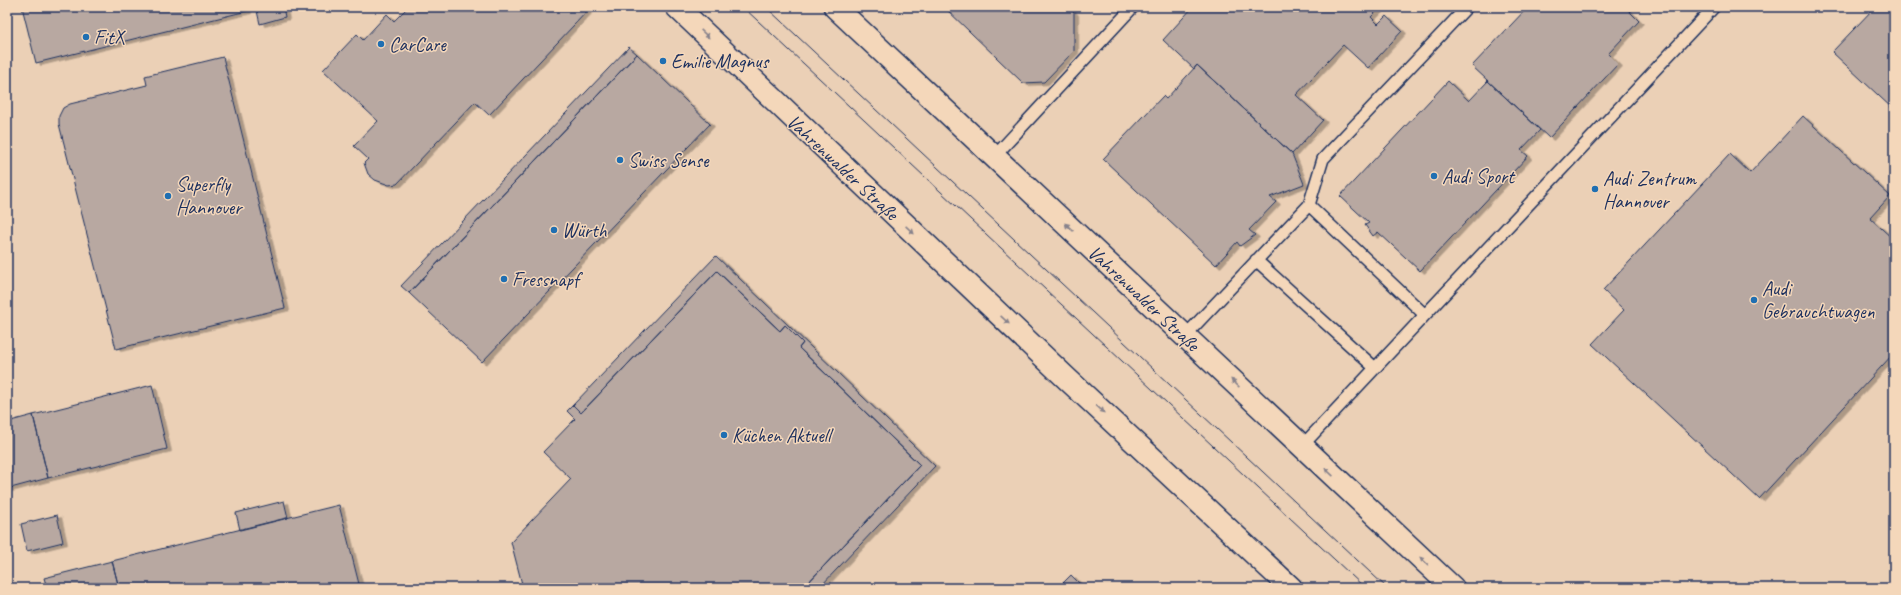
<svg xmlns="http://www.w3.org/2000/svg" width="1901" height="595" viewBox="0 0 1901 595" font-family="Caveat,sans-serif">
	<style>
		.building { fill: #b8a8a1; stroke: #1b2f5e; filter: url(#shadow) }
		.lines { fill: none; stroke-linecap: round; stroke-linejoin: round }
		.lane-casing { stroke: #1b2f5e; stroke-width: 14 }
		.secondary-casing { stroke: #1b2f5e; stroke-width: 25 }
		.lane { stroke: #f4d7ba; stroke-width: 11 }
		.secondary { stroke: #f4d7ba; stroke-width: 22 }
		.tram { stroke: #1b2f5e; stroke-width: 1 }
		.oneway { fill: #88838c }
		.poi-dot { fill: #1f6fb2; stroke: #f4d7ba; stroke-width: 1.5 }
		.labels { text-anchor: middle; stroke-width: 3; stroke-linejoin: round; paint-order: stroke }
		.poi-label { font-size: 20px; fill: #1b2f5e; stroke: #f4d7ba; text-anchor: start }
		.street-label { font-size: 20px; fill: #1b2f5e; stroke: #f4d7ba }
	</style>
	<defs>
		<filter id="shadow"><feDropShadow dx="4.5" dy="2.5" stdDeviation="0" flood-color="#0004"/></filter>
	</defs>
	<rect width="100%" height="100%" fill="#ebd0b6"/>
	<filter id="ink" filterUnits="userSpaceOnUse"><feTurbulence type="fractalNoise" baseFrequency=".025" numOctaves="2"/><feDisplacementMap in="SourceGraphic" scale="8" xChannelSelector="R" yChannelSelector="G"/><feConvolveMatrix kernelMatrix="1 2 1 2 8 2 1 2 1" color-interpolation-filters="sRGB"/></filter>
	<g filter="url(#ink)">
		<path class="building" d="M 22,7 L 246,7 L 247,11 L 36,63 Z
			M 273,7 L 283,7 L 285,17 L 260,24 L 257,11 Z
			M 408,7 L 591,7 L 489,115 L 475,102 L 397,184 L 389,185 L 375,180 L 368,174 L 364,163 L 368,159 L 354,146 L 378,121 L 323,70 L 357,34 L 363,40 L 387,14 L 394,21 Z
			M 944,7 L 1069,7 L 1074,13 L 1074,51 L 1044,82 L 1023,83 Z
			M 1193,7 L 1381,7 L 1371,17 L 1378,24 L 1386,16 L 1402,31 L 1368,68 L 1343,45 L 1296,95 L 1323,120 L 1292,154 L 1197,65 L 1194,69 L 1163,40 Z
			M 1528,7 L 1625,7 L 1639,21 L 1608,54 L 1618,64 L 1549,138 L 1472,66 Z
			M 1875,7 L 1894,7 L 1894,110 L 1832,52 Z
			M 629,47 L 637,54 L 409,293 L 401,286 Z
			M 637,54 L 710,124 L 482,362 L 409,293 Z
			M 223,57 L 285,308 L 116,349 L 59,124 L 59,116 L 63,108 L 70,104 L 147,85 L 145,76 Z
			M 1197,65 L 1292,154 L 1304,184 L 1270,197 L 1276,202 L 1249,230 L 1255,235 L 1240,246 L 1237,242 L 1216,265 L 1103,159 L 1163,96 L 1166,99 Z
			M 1448,81 L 1469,101 L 1488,81 L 1540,130 L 1521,150 L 1528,156 L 1420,271 L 1378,232 L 1373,236 L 1365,225 L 1369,223 L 1340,196 Z
			M 1803,116 L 1890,196 L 1870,218 L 1894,240 L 1894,353 L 1759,499 L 1592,344 L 1624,310 L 1603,290 L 1730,154 L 1750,173 Z
			M 716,256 L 935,466 L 819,588 L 803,588 L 920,465 L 799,348 L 803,343 L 785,325 L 780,331 L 717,271 L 581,413 L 573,405 Z
			M 717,271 L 780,331 L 785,325 L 803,343 L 799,348 L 920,465 L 803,588 L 523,588 L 511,542 L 571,479 L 543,452 L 575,419 L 567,411 L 573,405 L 581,413 Z
			M 152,385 L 167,449 L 48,478 L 33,415 Z
			M 33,415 L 48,478 L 7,489 L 7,422 Z
			M 284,501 L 288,518 L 240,530 L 236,513 Z
			M 339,505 L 360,588 L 119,588 L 112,561 Z
			M 57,515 L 63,542 L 27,551 L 21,524 Z
			M 112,561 L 119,588 L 47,588 L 44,578 Z
			M 1071,575 L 1084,588 L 1059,587 Z"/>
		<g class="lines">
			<defs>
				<path id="lane" d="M 994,157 L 1133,7
					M 1256,260 L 1375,368
					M 1425,315 L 1309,205 L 1323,159 L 1467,7
					M 1185,336 L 1309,205
					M 1302,446 L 1714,7"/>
				<path id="secondary" d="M 677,7 L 1064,376 L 1291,588
					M 835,7 L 1453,588"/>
			</defs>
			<use href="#lane" class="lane-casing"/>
			<use href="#secondary" class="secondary-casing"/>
			<use href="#lane" class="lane"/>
			<use href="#secondary" class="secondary"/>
			<path class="tram" d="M 743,7 L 1365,588
				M 766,7 L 1387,588"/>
		</g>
		<defs><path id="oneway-solid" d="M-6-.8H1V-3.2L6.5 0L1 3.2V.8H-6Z"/></defs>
		<g class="oneway">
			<use href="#oneway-solid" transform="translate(705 34) rotate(44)"/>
			<use href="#oneway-solid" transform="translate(1069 227) rotate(-137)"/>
			<use href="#oneway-solid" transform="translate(910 230) rotate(43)"/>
			<use href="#oneway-solid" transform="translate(1005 320) rotate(43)"/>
			<use href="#oneway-solid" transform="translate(1235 383) rotate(-137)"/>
			<use href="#oneway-solid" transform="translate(1100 409) rotate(43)"/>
			<use href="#oneway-solid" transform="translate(1329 472) rotate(-137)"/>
			<use href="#oneway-solid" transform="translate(1424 561) rotate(-137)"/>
		</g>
	</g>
	<g class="poi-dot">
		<circle cx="86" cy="37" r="4"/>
		<circle cx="381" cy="44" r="4"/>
		<circle cx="663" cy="61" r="4"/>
		<circle cx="620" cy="160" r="4"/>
		<circle cx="1434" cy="176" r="4"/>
		<circle cx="1595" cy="189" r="4"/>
		<circle cx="168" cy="196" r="4"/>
		<circle cx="554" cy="230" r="4"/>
		<circle cx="504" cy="279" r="4"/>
		<circle cx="1754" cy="300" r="4"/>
		<circle cx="724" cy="435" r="4"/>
	</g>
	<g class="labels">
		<g class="poi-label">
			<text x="94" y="44">FitX</text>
			<text x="389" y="51">CarCare</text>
			<text x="671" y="68">Emilie Magnus</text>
			<text x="628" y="167">Swiss Sense</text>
			<text x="1442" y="183">Audi Sport</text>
			<text x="1603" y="185">Audi Zentrum<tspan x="1603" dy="23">Hannover</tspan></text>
			<text x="176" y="191">Superfly<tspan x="176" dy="23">Hannover</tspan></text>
			<text x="562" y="237">Würth</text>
			<text x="512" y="286">Fressnapf</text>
			<text x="1762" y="295">Audi<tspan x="1762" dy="23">Gebrauchtwagen</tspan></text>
			<text x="732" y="442">Küchen Aktuell</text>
		</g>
		<g class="street-label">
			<text transform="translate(843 167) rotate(43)" y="7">Vahrenwalder Straße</text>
			<text transform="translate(1144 298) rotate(43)" y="7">Vahrenwalder Straße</text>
		</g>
	</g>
	<rect width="1901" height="595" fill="none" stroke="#f4d7ba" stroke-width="24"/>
	<rect x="12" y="12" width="1877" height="571" fill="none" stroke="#1b2f5e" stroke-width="1.5" filter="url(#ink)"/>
</svg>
